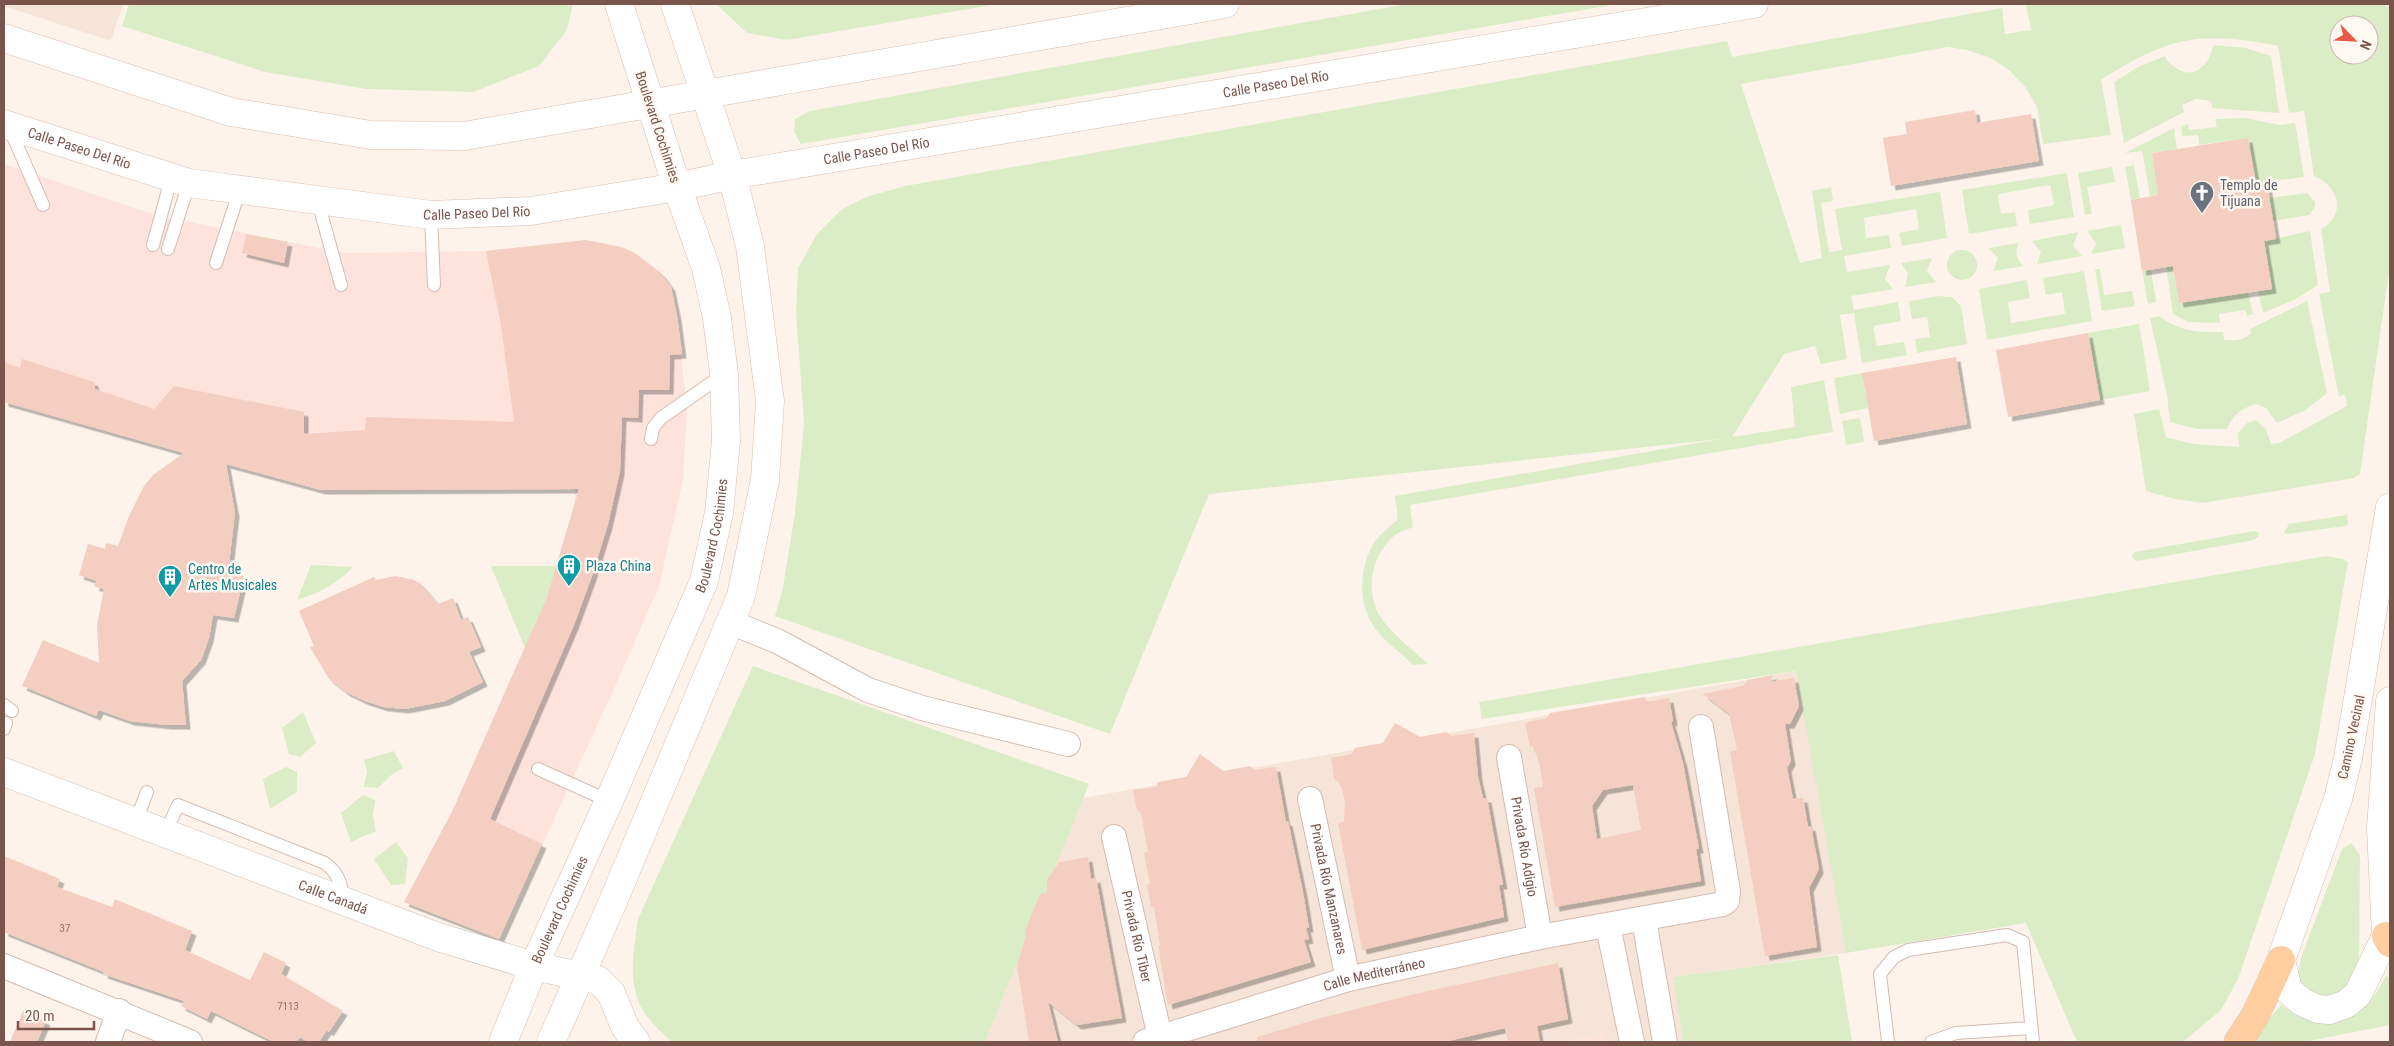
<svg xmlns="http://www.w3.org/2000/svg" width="2394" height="1046" viewBox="0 0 2394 1046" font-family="'Roboto Condensed',sans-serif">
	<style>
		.residential { fill: #f6e4d8 }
		.commercial { fill: #fee3dd }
		.green { fill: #dbedc7; fill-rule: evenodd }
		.building { fill: #f4cec0; fill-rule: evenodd; filter: url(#shadow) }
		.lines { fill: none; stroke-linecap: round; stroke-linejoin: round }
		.service-casing { stroke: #d3bcb1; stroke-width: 14 }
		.minor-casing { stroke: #d3bcb1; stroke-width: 26 }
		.tertiary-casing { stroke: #d3bcb1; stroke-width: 29 }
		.secondary-casing { stroke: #d9bcb1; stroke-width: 29 }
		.primary-casing { stroke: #dacfcd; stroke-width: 29 }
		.service { stroke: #fff; stroke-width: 12 }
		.minor { stroke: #fff; stroke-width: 24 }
		.tertiary { stroke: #fff; stroke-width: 28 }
		.secondary { stroke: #fff; stroke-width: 28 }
		.primary { stroke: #fecea1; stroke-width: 28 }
		.labels { text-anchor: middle; stroke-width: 5; stroke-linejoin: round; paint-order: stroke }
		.number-label { font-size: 11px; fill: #987368 }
		.street-label { font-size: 14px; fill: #7a554b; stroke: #fff8f1 }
		.worship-label { font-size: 14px; fill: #5b616d; stroke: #fff8f1; text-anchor: start }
		.culture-label { font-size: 14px; fill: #0d838f; stroke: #fff8f1; text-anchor: start }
	</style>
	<defs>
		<filter id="shadow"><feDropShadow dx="4.5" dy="4.5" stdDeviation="0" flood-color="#0004"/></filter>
	</defs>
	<rect width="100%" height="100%" fill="#fdf3ea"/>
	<path class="residential" d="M 4,4 L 123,4 L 111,41 L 4,6 Z
		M 1797,671 L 1846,953 L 1673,977 L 1683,1042 L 1604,1042 L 1602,1033 L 1561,1042 L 985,1042 L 1083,798 Z"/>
	<path class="commercial" d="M 4,164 L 155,215 L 344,253 L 486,251 L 586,240 L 619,246 L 635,253 L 661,273 L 671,287 L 677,316 L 687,411 L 683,480 L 659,586 L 617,682 L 499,939 L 404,902 L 453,809 L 547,597 L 574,507 L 575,489 L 321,490 L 4,402 Z
		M 1602,1033 L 1604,1042 L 1561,1042 Z"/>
	<path class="green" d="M 129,4 L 573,4 L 567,30 L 539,66 L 473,92 L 366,89 L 265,72 L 122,26 Z
		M 716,4 L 998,4 L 787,40 L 747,33 Z
		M 1407,4 L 1618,4 L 801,144 L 794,132 L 795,119 L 810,111 Z
		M 2026,4 L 2384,4 L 2390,7 L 2390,265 L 2360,474 L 2354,478 L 2203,503 L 2175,499 L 2146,491 L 2134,414 L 2159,409 L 2166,437 L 2194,444 L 2239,447 L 2238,433 L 2247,423 L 2256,420 L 2266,429 L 2271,444 L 2279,443 L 2347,406 L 2345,394 L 2339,397 L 2319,294 L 2330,292 L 2321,229 C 2347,215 2339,186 2314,176 L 2304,111 L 2289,113 L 2278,46 C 2202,30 2166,37 2101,80 L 2111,135 L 2043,144 L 2037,107 L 2026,88 L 2010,71 L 1991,58 L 1967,50 L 1948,47 L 1741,84 L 1800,263 L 1822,258 L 1812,191 L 1831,187 L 1833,201 L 1821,203 L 1829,252 L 1842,250 L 1835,209 L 1940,192 L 1947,238 L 1902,246 L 1899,233 L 1919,229 L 1916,209 L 1864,218 L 1866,238 L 1889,235 L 1891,248 L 1844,256 L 1847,272 L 1890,265 L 1885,279 L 1893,289 L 1851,296 L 1854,310 L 1898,302 L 1901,321 L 1873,326 L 1877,346 L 1904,342 L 1907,355 L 1862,363 L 1854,313 L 1840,315 L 1847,359 L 1821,364 L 1815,346 L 1784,354 L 1732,437 L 1795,427 L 1791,387 L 1824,380 L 1833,432 L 1410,505 L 1413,527 C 1407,530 1400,531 1395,535 C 1371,555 1364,592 1381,618 C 1393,635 1413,650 1428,664 L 1413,665 C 1401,653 1384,641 1374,627 C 1357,603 1359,564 1376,540 C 1382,532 1391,526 1398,519 L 1395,496 L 1720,439 L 1209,494 L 1110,734 L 775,616 L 783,587 L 795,513 L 804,424 L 796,311 L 798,268 L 817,234 L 841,210 L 866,197 L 905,186 L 1727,41 L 1732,57 L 2002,8 L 2005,34 L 2031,30 ZM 2339,25 L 2369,25 L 2369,55 L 2339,55 Z
		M 2213,45 L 2246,48 L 2271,56 L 2279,113 L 2212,108 L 2211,101 L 2196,99 L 2182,105 L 2184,112 L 2124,143 L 2114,82 L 2138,67 L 2165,56 C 2167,62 2171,64 2176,68 C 2196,81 2210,63 2213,45 Z
		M 2245,118 L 2280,125 L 2295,123 L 2304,177 L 2256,183 L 2248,138 L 2199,145 L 2198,135 L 2182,136 L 2181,126 L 2188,124 L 2189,130 L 2217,127 L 2215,119 Z
		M 2174,128 L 2177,149 L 2152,153 L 2158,195 L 2150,196 L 2142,151 L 2125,153 Z
		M 2134,165 L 2140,198 L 2131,200 L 2125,167 Z
		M 2112,167 L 2115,182 L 2087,187 L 2092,214 L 2085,215 L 2078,173 Z
		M 2067,173 L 2074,217 L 2030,224 L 2028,210 L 2054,205 L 2050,185 L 1998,194 L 2001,214 L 2015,212 L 2017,226 L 1969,234 L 1962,190 Z
		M 2307,193 L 2315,202 L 2315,207 L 2309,215 L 2273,221 L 2269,198 Z
		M 2121,225 L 2125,248 L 2091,254 L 2096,243 L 2087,231 Z
		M 2310,231 L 2318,285 L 2296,299 L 2263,313 L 2258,291 L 2272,288 L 2264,241 Z
		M 2078,232 L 2073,246 L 2082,256 L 2037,264 L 2041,252 L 2032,241 Z
		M 2019,243 C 2014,253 2016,259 2024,266 L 1993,271 L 1998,258 L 1989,248 Z
		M1947 265a15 15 0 1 1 30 0a15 15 0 1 1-30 0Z
		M 1932,258 L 1927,271 L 1936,282 L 1905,287 L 1908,274 L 1901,263 Z
		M 2173,266 L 2179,303 L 2248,292 L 2253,314 L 2247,316 L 2245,310 L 2219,314 L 2220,323 L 2188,322 L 2173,314 L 2166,267 Z
		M 2095,269 L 2100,269 L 2104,295 L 2132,291 L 2135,306 L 2102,311 Z
		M 2151,270 L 2156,302 L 2148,304 L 2142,271 Z
		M 2084,271 L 2092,321 L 1987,340 L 1979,289 L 2027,280 L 2030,298 L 2008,302 L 2011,323 L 2065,314 L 2062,292 L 2046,295 L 2043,278 Z
		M 1938,296 L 1952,297 L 1961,306 L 1967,344 L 1917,353 L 1915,339 L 1930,337 L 1927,317 L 1912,319 L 1909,301 Z
		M 2307,301 L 2327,393 L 2306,410 L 2277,423 L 2266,408 L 2256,404 C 2240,409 2234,414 2227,429 L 2198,429 L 2170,422 L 2167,395 L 2150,318 L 2159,316 C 2182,332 2195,332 2223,332 L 2224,340 C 2236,341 2242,340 2251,334 L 2250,329 Z
		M 2139,324 L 2150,391 L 2100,400 L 2088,333 Z
		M 1862,373 L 1868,408 L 1840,414 L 1834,378 Z
		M 1860,418 L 1864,442 L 1846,445 L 1842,421 Z
		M 2347,515 L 2348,524 L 2345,526 L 2288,534 L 2284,533 L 2289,524 Z
		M 2254,531 L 2259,533 L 2259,536 L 2254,540 L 2138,561 L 2133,559 L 2132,555 L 2135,552 Z
		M 2326,556 L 2343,559 L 2348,562 L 2315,754 L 2238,979 L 2221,1010 L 2183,1042 L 2077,1042 L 2026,923 L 1846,953 L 1796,671 L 1482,719 L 1479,702 Z
		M 311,565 L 353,567 C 337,584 319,593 297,600 Z
		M 491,566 L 557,566 L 547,597 L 525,648 Z
		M 753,666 L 1089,784 L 985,1042 L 672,1042 C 662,1033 651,1023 643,1011 C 627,985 634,948 638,919 Z
		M 303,712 L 316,743 L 300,757 L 289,754 L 282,728 Z
		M 394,751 L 403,768 L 390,776 L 378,788 L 364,787 L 367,772 L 364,760 Z
		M 286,767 L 297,772 L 297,792 L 270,809 L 263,779 Z
		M 363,795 L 375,800 L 373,816 L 376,831 L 351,842 L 341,813 Z
		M 396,842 L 408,858 L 405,884 L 391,885 L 374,859 Z
		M 2351,843 L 2360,855 L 2359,967 L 2347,989 L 2323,999 L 2297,983 L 2301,958 L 2342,849 Z
		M 1838,955 L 1852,1042 L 1683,1042 L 1673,977 Z
		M 2386,975 L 2390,979 L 2390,1025 L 2304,1042 L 2250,1042 L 2281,1005 C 2327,1036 2363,1025 2386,975 Z"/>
	<path class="building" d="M 1975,110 L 1977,123 L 2031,114 L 2039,161 L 1891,186 L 1883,138 L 1907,134 L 1905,122 Z
		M 2248,138 L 2256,183 L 2267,183 L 2276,239 L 2264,241 L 2272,289 L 2179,303 L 2173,266 L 2142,271 L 2131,200 L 2158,195 L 2152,153 Z
		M 246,234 L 288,242 L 284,263 L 242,253 Z
		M 586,240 L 624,248 L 635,253 L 661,273 L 671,287 L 677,316 L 682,354 L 670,355 L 669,390 L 639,390 L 638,418 L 622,417 L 620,471 L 608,524 L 592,576 L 574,625 L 490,819 L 542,844 L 499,939 L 404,902 L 453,810 L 547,597 L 579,489 L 321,490 L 226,464 L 235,513 L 228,572 L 244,576 L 234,618 L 213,615 L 209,638 L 201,660 L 182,681 L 186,725 L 167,725 L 130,721 L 99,710 L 96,716 L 22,686 L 43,640 L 99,663 L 97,625 L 104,589 L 94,586 L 97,581 L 79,575 L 88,544 L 105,549 L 106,543 L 118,546 L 129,516 L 144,486 L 153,475 L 184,453 L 4,402 L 4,362 L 20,368 L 22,359 L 94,382 L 95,389 L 154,409 L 174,386 L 304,412 L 304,434 L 365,430 L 366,417 L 514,422 L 501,325 L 486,251 Z
		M 2088,333 L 2100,400 L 2008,417 L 1996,350 Z
		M 1956,357 L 1967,424 L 1874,441 L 1862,373 Z
		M 395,576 L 411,579 L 420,583 L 438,604 L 453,598 L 461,620 L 468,617 L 481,647 L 469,652 L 483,682 L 445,701 L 405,709 L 384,707 L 365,701 L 346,692 L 329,679 L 310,647 L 314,646 L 299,611 L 374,577 L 376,580 Z
		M 1773,675 L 1770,682 L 1794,678 L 1799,706 L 1790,724 L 1785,724 L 1791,761 L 1787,768 L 1793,799 L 1803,798 L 1808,827 L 1811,826 L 1819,869 L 1809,888 L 1817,947 L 1765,956 L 1730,752 L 1737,750 L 1729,714 L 1703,694 L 1743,686 L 1748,680 Z
		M 1645,697 L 1647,702 L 1669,698 L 1673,721 L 1671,722 L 1683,763 L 1699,849 L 1696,849 L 1701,881 L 1555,907 L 1534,788 L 1543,787 L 1540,766 L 1533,746 L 1530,747 L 1525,723 L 1547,718 L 1550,713 ZM 1633,785 L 1641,830 L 1597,839 L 1592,806 L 1603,790 Z
		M 1395,723 L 1420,737 L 1446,732 L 1451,736 L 1474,733 L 1478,777 L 1483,798 L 1487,798 L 1503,885 L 1499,885 L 1504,917 L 1362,950 L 1338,823 L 1344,822 L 1345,801 L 1341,786 L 1334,778 L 1331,758 L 1352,754 L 1355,748 L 1383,743 Z
		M 1200,754 L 1223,771 L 1250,766 L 1255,770 L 1276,767 L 1286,822 L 1288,821 L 1303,892 L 1309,928 L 1306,928 L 1309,939 L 1304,940 L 1311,962 L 1168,1005 L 1158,946 L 1160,945 L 1154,907 L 1151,907 L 1147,885 L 1150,884 L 1144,853 L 1148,852 L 1141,813 L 1137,810 L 1133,790 L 1156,787 L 1158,782 L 1186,777 Z
		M 4,856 L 60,879 L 57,887 L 112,907 L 115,899 L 192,931 L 185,950 L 250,980 L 264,952 L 286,963 L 281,974 L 343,1011 L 329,1032 L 327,1030 L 319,1042 L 308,1042 L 300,1037 L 296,1042 L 274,1042 L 211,1011 L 207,1019 L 181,1006 L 184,1001 L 103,974 L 104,972 L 4,932 Z
		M 1088,857 L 1091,879 L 1096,878 L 1122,1018 L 1077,1025 L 1048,1002 L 1058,1042 L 1029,1042 L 1017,965 L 1027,932 L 1024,933 L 1040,894 L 1047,892 L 1047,880 L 1059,862 Z
		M 1558,963 L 1568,1019 L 1537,1026 L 1540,1042 L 1508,1042 L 1505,1028 L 1444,1042 L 1257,1042 L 1257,1037 L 1314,1020 L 1410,995 Z
		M 23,1011 L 46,1021 L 37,1042 L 10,1042 Z"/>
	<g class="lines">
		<defs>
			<path id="service" d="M 9,127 L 43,205
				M 318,202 L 341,285
				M 431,215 L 434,285
				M 153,245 L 171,179
				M 168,249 L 189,183
				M 216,263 L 239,192
				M 651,439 L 653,428 L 661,418 L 724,374
				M 4,705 L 12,711
				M 4,729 L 6,723
				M 538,769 L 609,801
				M 135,823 L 147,792
				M 165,834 L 178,805 L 325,863 C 338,873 344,886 340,902
				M 1888,1042 L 1880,974 L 1894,957 L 1908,950 L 2007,935 L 2023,942 L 2033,1042
				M 1931,1042 L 1956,1033 L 2031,1028"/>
			<g id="minor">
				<path d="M 730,622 L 777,641 L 868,690 L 922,708 L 1068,744"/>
				<path id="s1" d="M 1509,757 L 1540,937"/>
				<path id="s2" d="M 1310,799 L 1348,979"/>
				<path id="s3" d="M 1114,837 L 1160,1037"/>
				<path d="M 1644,920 L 1665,1042"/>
				<path d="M 1608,926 L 1632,1042"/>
				<path d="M 4,966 L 190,1042"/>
				<path d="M 108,1042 L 119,1011"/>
				<path id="s4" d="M 1145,1042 L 1348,979 L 1540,937 L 1723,904 L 1727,901 L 1728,891 L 1701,727"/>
			</g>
			<g id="tertiary">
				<path d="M 2390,507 L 2348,758 L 2338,799 L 2281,960 L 2288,990 L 2302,1002 L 2318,1009 L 2330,1010 L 2346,1004 L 2358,994 L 2386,936 L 2381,828 L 2390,701"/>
				<path id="s5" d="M 4,772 L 438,937 L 534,966 L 598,980 L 611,993 L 625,1027 L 636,1042"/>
			</g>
			<g id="secondary">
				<path d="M 4,38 L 231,112 L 371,135 L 464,136 L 1225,4"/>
				<path id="s6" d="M 4,124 L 189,183 L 431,215 L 531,211 L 677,187 L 732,175 L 1754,4"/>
				<path id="s7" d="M 503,1042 L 534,966 L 609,801 L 704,581 L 719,513 L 726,441 L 724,374 L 717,318 L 706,268 L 677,187 L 619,4"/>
				<path d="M 551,1042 L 614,899 L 741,596 L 765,480 L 770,401 L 750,246 L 732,175 L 675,4"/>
			</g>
			<path id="primary" d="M 2386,936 L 2390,943
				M 2238,1042 L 2255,1016 L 2281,960"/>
		</defs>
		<use href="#service" class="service-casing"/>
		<use href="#minor" class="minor-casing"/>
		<use href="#tertiary" class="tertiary-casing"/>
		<use href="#secondary" class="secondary-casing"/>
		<use href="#primary" class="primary-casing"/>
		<use href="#service" class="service"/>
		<use href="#minor" class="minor"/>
		<use href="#tertiary" class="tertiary"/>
		<use href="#secondary" class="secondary"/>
		<use href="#primary" class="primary"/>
	</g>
	<defs>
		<symbol id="church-pin" viewBox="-11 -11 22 30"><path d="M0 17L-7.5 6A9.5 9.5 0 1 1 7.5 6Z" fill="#6b7280" stroke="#fff8f1"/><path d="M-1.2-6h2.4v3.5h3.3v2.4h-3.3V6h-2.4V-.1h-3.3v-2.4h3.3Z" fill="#fff"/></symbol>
		<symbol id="building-pin" viewBox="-11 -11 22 30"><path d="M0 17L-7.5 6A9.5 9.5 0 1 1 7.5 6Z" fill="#0f9aa8" stroke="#fff8f1"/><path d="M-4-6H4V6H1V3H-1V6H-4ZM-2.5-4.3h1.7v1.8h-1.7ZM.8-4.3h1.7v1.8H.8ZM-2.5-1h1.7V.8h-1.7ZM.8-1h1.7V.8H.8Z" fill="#fff"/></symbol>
	</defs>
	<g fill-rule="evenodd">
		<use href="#church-pin" x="2188" y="179" width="28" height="38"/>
		<use href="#building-pin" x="555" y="552" width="28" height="38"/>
		<use href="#building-pin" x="156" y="563" width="28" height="38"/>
	</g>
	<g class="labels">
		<g class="number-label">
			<text x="65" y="932">37</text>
			<text x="288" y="1010">7113</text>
		</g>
		<g class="street-label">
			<text dy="5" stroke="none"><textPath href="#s6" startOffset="1294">Calle Paseo Del Río</textPath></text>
			<text transform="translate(658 127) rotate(72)" y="5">Boulevard Cochimies</text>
			<text dy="5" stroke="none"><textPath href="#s6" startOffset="79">Calle Paseo Del Río</textPath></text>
			<text dy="5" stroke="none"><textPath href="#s6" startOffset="889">Calle Paseo Del Río</textPath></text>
			<text dy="5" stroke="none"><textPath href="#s6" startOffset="484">Calle Paseo Del Río</textPath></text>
			<text dy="5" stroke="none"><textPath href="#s7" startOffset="549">Boulevard Cochimies</textPath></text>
			<text transform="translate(2351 737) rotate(-78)" y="5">Camino Vecinal</text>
			<text dy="5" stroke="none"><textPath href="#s1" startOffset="91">Privada Río Adigio</textPath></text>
			<text dy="5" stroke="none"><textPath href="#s2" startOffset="92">Privada Río Manzanares</textPath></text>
			<text dy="5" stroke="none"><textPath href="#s5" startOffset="352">Calle Canadá</textPath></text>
			<text dy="5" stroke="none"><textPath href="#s7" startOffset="144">Boulevard Cochimies</textPath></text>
			<text dy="5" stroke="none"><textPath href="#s3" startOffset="102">Privada Río Tiber</textPath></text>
			<text dy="5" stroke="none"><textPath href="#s4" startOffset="239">Calle Mediterráneo</textPath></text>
		</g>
		<g class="worship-label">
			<text x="2220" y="190">Templo de<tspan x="2220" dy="16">Tijuana</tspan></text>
		</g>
		<g class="culture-label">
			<text x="586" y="571">Plaza China</text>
			<text x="188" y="574">Centro de<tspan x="188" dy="16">Artes Musicales</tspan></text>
		</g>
	</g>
	<rect width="2394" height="1046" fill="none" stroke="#7a554b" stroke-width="10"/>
	<g transform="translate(2354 40) rotate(114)"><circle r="24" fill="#fff8f1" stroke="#cab7af"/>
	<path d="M0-4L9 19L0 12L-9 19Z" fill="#ec584b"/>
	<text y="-8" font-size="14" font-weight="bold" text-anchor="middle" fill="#7a554b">N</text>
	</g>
	<path d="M18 1021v8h76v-8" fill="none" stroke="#7a554b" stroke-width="2.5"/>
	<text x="25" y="1021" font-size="15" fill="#7a554b" stroke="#fff8f1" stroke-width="4" paint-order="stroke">20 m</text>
</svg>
